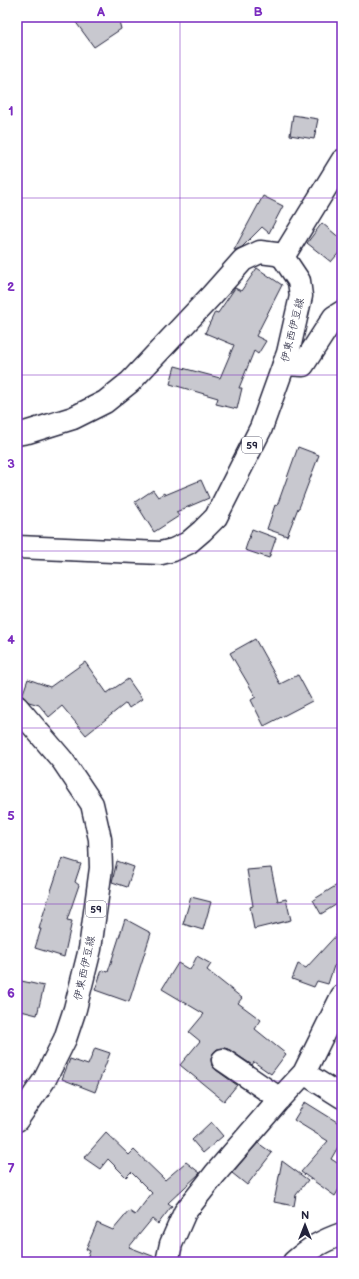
<svg xmlns="http://www.w3.org/2000/svg" width="359" height="1279" viewBox="0 0 359 1279" font-family="'Balsamiq Sans','Klee One',sans-serif">
	<style>
		.building { fill: #c8c8cf; stroke: #22223b }
		.lines { fill: none; stroke-linecap: round; stroke-linejoin: round }
		.minor-casing { stroke: #22223b; stroke-width: 25 }
		.major-casing { stroke: #22223b; stroke-width: 25 }
		.minor { stroke: #fff; stroke-width: 22 }
		.major { stroke: #fff; stroke-width: 22 }
		.grid { fill: none; stroke: #7b2cbf; stroke-width: 1; stroke-opacity: 0.55 }
		.labels { text-anchor: middle; stroke-width: 4; stroke-linejoin: round; paint-order: stroke }
		.shield { fill: #fff; stroke: #646476; stroke-width: 1 }
		.shield-label { font-size: 10px; font-weight: bold; fill: #22223b }
		.street-label { font-size: 11px; fill: #22223b; stroke: #fff }
		.neatline { fill: none; stroke: #7b2cbf; stroke-width: 1.5 }
		.grid-label { font-size: 13px; text-anchor: middle; font-weight: bold; fill: #7b2cbf }
	</style>
	<rect width="100%" height="100%" fill="#fff"/>
	<filter id="ink" filterUnits="userSpaceOnUse"><feTurbulence type="fractalNoise" baseFrequency=".025" numOctaves="2"/><feDisplacementMap in="SourceGraphic" scale="8" xChannelSelector="R" yChannelSelector="G"/><feConvolveMatrix kernelMatrix="1 2 1 2 8 2 1 2 1" color-interpolation-filters="sRGB"/></filter>
	<g filter="url(#ink)">
		<path class="building" d="M 72,17 L 118,17 L 121,29 L 94,47 Z
			M 293,115 L 318,119 L 314,139 L 290,135 Z
			M 263,196 L 283,206 L 269,233 L 262,227 L 242,247 L 235,250 L 234,250 Z
			M 322,223 L 342,240 L 342,249 L 331,262 L 307,243 Z
			M 257,268 L 282,285 L 256,336 L 266,341 L 258,354 L 254,351 L 239,388 L 242,388 L 237,409 L 216,404 L 218,398 L 170,384 L 175,366 L 220,378 L 234,345 L 205,333 L 215,312 L 218,313 L 235,288 L 241,291 Z
			M 298,447 L 319,455 L 299,508 L 298,508 L 287,536 L 267,529 L 275,505 L 277,506 Z
			M 201,480 L 209,498 L 176,512 L 179,516 L 154,532 L 135,502 L 153,490 L 158,497 L 164,493 L 165,495 Z
			M 252,529 L 276,538 L 269,558 L 245,550 Z
			M 255,639 L 280,684 L 298,675 L 312,701 L 264,726 L 251,700 L 256,697 L 230,653 Z
			M 85,662 L 107,693 L 128,679 L 142,699 L 129,708 L 126,703 L 86,735 L 62,706 L 49,717 L 39,705 L 29,702 L 22,696 L 28,679 L 50,687 Z
			M 62,858 L 81,864 L 75,882 L 79,885 L 67,920 L 72,921 L 64,957 L 35,948 L 41,929 L 39,929 L 44,912 Z
			M 117,861 L 134,867 L 127,887 L 112,882 Z
			M 271,868 L 278,901 L 286,899 L 291,920 L 254,929 L 250,907 L 253,906 L 247,870 Z
			M 342,882 L 342,901 L 321,914 L 313,900 Z
			M 191,897 L 211,902 L 203,930 L 183,924 Z
			M 125,919 L 151,933 L 129,1002 L 95,990 L 102,970 L 108,972 Z
			M 342,929 L 342,958 L 334,966 L 328,984 L 317,981 L 314,987 L 292,979 L 298,964 L 306,968 Z
			M 197,956 L 211,964 L 207,970 L 242,998 L 238,1003 L 261,1020 L 255,1029 L 286,1054 L 271,1074 L 254,1062 L 252,1065 L 230,1050 L 224,1048 L 217,1049 L 213,1053 L 211,1059 L 212,1066 L 216,1070 L 237,1085 L 224,1101 L 180,1065 L 200,1041 L 189,1032 L 204,1014 L 162,989 L 178,963 L 190,970 Z
			M 17,980 L 44,986 L 37,1015 L 17,1010 Z
			M 95,1048 L 110,1053 L 95,1092 L 62,1079 L 70,1059 L 88,1065 Z
			M 305,1102 L 342,1125 L 342,1150 L 338,1147 L 331,1159 L 342,1166 L 342,1184 L 335,1196 L 301,1172 L 328,1141 L 294,1120 Z
			M 211,1122 L 223,1136 L 203,1153 L 192,1140 Z
			M 106,1133 L 129,1155 L 134,1150 L 165,1180 L 186,1162 L 200,1173 L 168,1203 L 172,1206 L 158,1224 L 152,1219 L 129,1247 L 155,1257 L 155,1262 L 85,1262 L 90,1251 L 86,1249 L 97,1223 L 113,1230 L 129,1211 L 135,1215 L 152,1193 L 131,1172 L 126,1177 L 108,1159 L 100,1169 L 84,1158 Z
			M 258,1143 L 272,1153 L 247,1185 L 232,1173 Z
			M 282,1161 L 308,1180 L 296,1195 L 294,1206 L 274,1202 Z"/>
		<g class="lines">
			<defs>
				<path id="minor" d="M 283,257 L 342,161
					M 284,364 L 303,365 L 334,317 L 342,312
					M 223,1060 L 280,1099
					M 304,1073 L 342,1097
					M 167,1262 L 171,1244 L 185,1212 L 215,1174 L 277,1102 L 304,1073 L 342,996"/>
				<path id="major" d="M 17,434 L 28,432 L 73,418 L 105,402 L 130,382 L 211,296 L 243,260 L 260,252 L 276,254 L 283,257 L 299,281 L 301,296 L 288,353 L 261,428 L 216,517 L 202,531 L 188,543 L 173,550 L 161,553 L 17,547
					M 17,707 L 63,761 L 92,804 L 100,839 L 101,868 L 90,949 L 75,1009 L 65,1039 L 45,1079 L 17,1120
					M 294,1262 C 310,1248 322,1241 342,1234"/>
			</defs>
			<use href="#minor" class="minor-casing"/>
			<use href="#major" class="major-casing"/>
			<use href="#minor" class="minor"/>
			<use href="#major" class="major"/>
		</g>
	</g>
	<path class="grid" d="M 180,17 L 180,1262M 17,198 L 342,198M 17,375 L 342,375M 17,551 L 342,551M 17,728 L 342,728M 17,904 L 342,904M 17,1081 L 342,1081"/>
	<g class="labels">
		<g class="shield">
			<rect x="242" y="437" width="20" height="16" rx="3"/>
			<rect x="86" y="901" width="20" height="16" rx="3"/>
		</g>
		<g class="shield-label">
			<text x="252" y="449">59</text>
			<text x="96" y="913">59</text>
		</g>
		<g class="street-label">
			<text transform="translate(292 330) rotate(-76)" y="4">伊東西伊豆線</text>
			<text transform="translate(84 968) rotate(-78)" y="4">伊東西伊豆線</text>
		</g>
	</g>
	<rect width="359" height="1279" fill="none" stroke="#fff" stroke-width="44"/>
	<g transform="translate(305 1225)" stroke="#ffffff" stroke-width="3" paint-order="stroke">
	<path d="M0-3L7 15L0 10L-7 15Z" fill="#22223b"/>
	<text y="-6" font-size="11" font-weight="bold" text-anchor="middle" fill="#22223b">N</text>
	</g>
	<rect x="22" y="22" width="315" height="1235" class="neatline"/>
	<g class="grid-label">
		<text x="101" y="16">A</text>
		<text x="258" y="16">B</text>
		<text x="11" y="115">1</text>
		<text x="11" y="291">2</text>
		<text x="11" y="468">3</text>
		<text x="11" y="644">4</text>
		<text x="11" y="820">5</text>
		<text x="11" y="997">6</text>
		<text x="11" y="1173">7</text>
	</g>
</svg>
